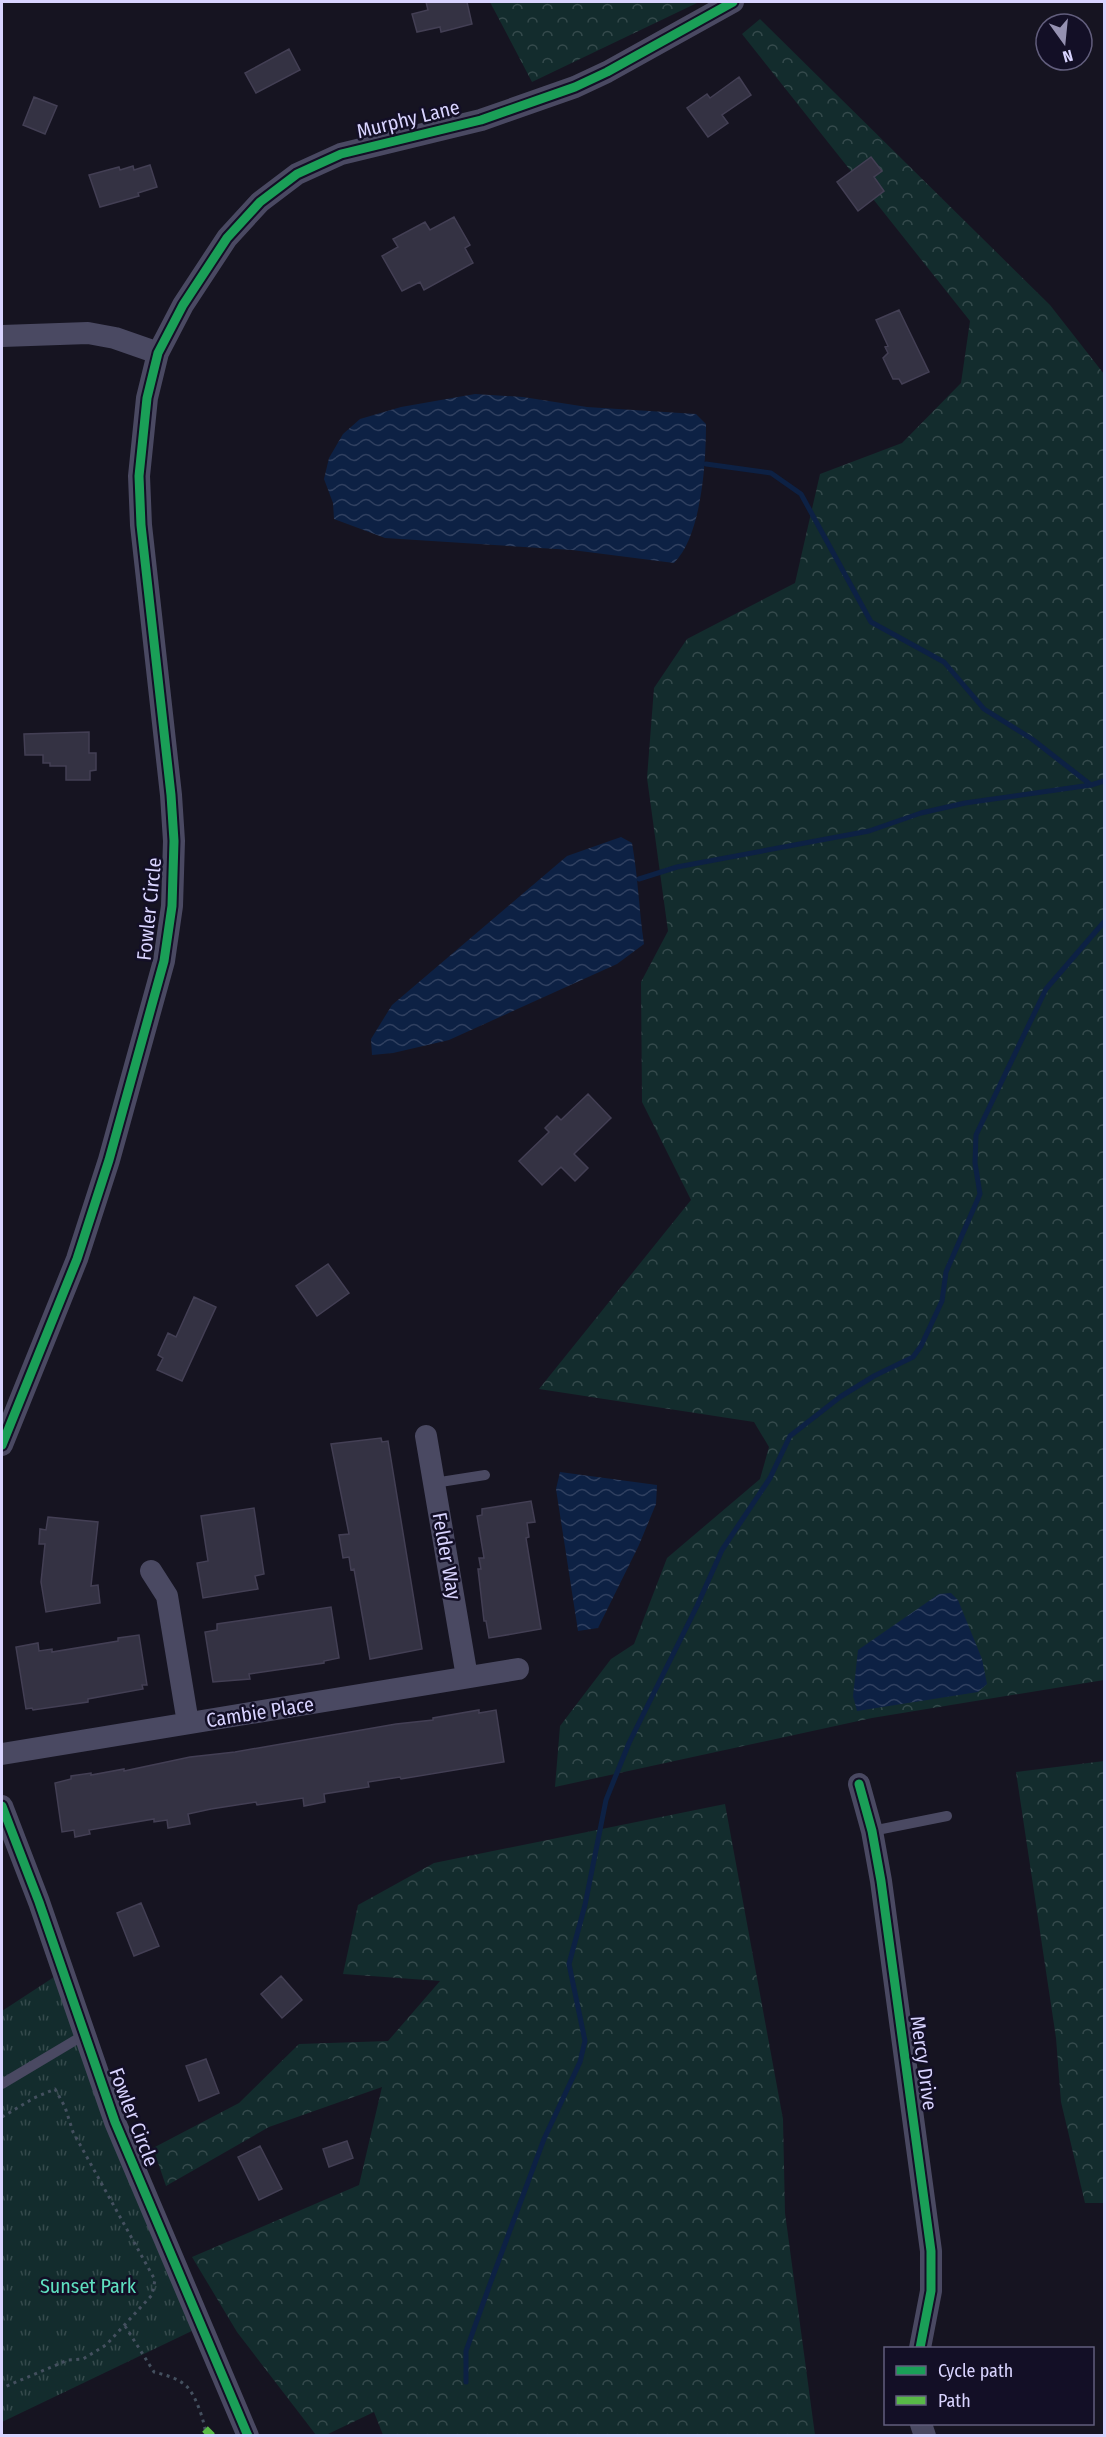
<svg xmlns="http://www.w3.org/2000/svg" width="1106" height="2437" viewBox="0 0 1106 2437" font-family="'Fira Sans Condensed',sans-serif">
	<style>
		.forest { fill: url(#forest-crowns) }
		.park { fill: url(#park-tufts) }
		.water { fill: url(#water-waves) }
		.lines { fill: none; stroke-linecap: round; stroke-linejoin: round }
		.stream { stroke: #0d2144; stroke-width: 5 }
		.building { fill: #343243; stroke: #433f54; stroke-width: 1.5 }
		.path { stroke: #44505f; stroke-width: 3; stroke-dasharray: 3 4.5; stroke-linecap: butt }
		.service { stroke: #4a4962; stroke-width: 10 }
		.minor { stroke: #4a4962; stroke-width: 22 }
		.quiet { stroke: #58b947; stroke-width: 8; stroke-dasharray: 15 8; stroke-linecap: butt }
		.cycleway-casing { stroke: #130f26; stroke-width: 13 }
		.cycleway { stroke: #1a9f57; stroke-width: 9 }
		.labels { text-anchor: middle; stroke-width: 5; stroke-linejoin: round; paint-order: stroke }
		.street-label { font-size: 20px; fill: #d9d4ff; stroke: #130f26 }
		.park-label { font-size: 20px; fill: #5fe0c0; stroke: #130f26 }
	</style>
	<defs>
		<pattern id="forest-crowns" width="20" height="18" patternUnits="userSpaceOnUse" patternTransform="scale(1.5)"><rect width="20" height="18" fill="#132c2d"/><path d="M2 6a3 3 0 1 1 6 0M12 15a3 3 0 1 1 6 0" fill="none" stroke="#354a4c"/></pattern>
		<pattern id="park-tufts" width="24" height="20" patternUnits="userSpaceOnUse" patternTransform="scale(1.5)"><rect width="24" height="20" fill="#132c2d"/><path d="M3 7l-1-3M5 7V3M7 7l1-3M15 17l-1-3M17 17v-4M19 17l1-3" fill="none" stroke="#354a4c"/></pattern>
		<pattern id="water-waves" width="16" height="10" patternUnits="userSpaceOnUse" patternTransform="scale(1.5)"><rect width="16" height="10" fill="#0d2144"/><path d="M0 5q4-4 8 0t8 0" fill="none" stroke="#304060"/></pattern>
	</defs>
	<rect width="100%" height="100%" fill="#161421"/>
	<path class="forest" d="M 490,2 L 699,2 L 532,82 Z
		M 760,19 L 1050,305 L 1104,374 L 1104,1680 L 872,1718 L 555,1787 L 560,1726 L 611,1659 L 634,1644 L 667,1558 L 760,1479 L 769,1447 L 754,1422 L 539,1389 L 691,1200 L 642,1102 L 641,982 L 668,931 L 647,778 L 654,688 L 687,639 L 795,583 L 820,474 L 902,443 L 961,383 L 970,321 L 742,34 Z
		M 1104,1761 L 1104,2203 L 1085,2203 L 1061,2102 L 1056,2038 L 1016,1772 Z
		M 725,1804 L 783,2119 L 785,2213 L 815,2435 L 383,2435 L 374,2412 L 326,2435 L 316,2435 L 237,2332 L 192,2257 L 359,2185 L 382,2087 L 269,2127 L 166,2186 L 153,2148 L 239,2103 L 299,2044 L 388,2041 L 440,1981 L 343,1974 L 358,1905 L 434,1863 Z"/>
	<path class="park" d="M 54,1977 L 196,2329 L 2,2422 L 2,2011 Z"/>
	<path class="water" d="M 475,394 L 523,397 L 587,407 L 696,414 L 706,424 C 706,462 702,535 674,563 L 572,550 L 385,538 L 334,519 L 333,503 L 324,479 L 329,458 L 343,434 L 360,419 L 401,407 Z
		M 621,837 L 632,843 C 638,876 639,910 644,944 L 617,964 L 449,1040 L 393,1053 L 372,1055 L 371,1039 L 392,1005 L 567,856 Z
		M 560,1472 L 657,1485 L 656,1504 L 639,1545 L 598,1628 L 578,1631 L 556,1489 Z
		M 951,1593 L 958,1600 L 982,1659 L 987,1684 L 978,1692 L 857,1711 L 853,1696 L 858,1650 L 939,1594 Z"/>
	<g class="lines">
		<path class="stream" d="M 706,464 L 771,473 L 801,494 L 871,622 L 944,662 L 984,709 L 1032,739 L 1091,785
			M 639,879 L 677,867 L 869,831 L 921,813 L 965,803 L 1091,785 L 1104,781
			M 466,2382 L 466,2351 L 490,2284 L 544,2139 L 580,2062 L 585,2041 L 569,1964 L 585,1905 L 606,1800 L 629,1743 L 697,1606 L 722,1550 L 770,1478 L 790,1436 L 840,1397 L 874,1376 L 913,1357 L 921,1346 L 942,1301 L 946,1272 L 980,1194 L 975,1163 L 976,1135 L 1046,989 L 1104,922"/>
	</g>
	<path class="building" d="M 426,2 L 467,2 L 472,24 L 441,32 L 440,27 L 417,32 L 412,14 L 428,10 Z
		M 289,49 L 300,70 L 256,93 L 245,73 Z
		M 739,77 L 751,95 L 722,115 L 728,123 L 708,137 L 687,108 L 707,94 L 710,98 Z
		M 34,97 L 57,106 L 45,134 L 23,125 Z
		M 871,157 L 882,171 L 874,177 L 884,191 L 858,211 L 837,182 Z
		M 150,165 L 157,187 L 138,193 L 139,196 L 100,207 L 89,175 L 119,167 L 120,170 L 133,166 L 134,170 Z
		M 454,217 L 470,245 L 465,248 L 473,263 L 424,290 L 420,282 L 402,291 L 382,256 L 398,247 L 393,239 L 425,222 L 430,230 Z
		M 899,310 L 929,372 L 902,384 L 899,379 L 893,379 L 883,358 L 888,353 L 885,347 L 888,346 L 876,320 Z
		M 89,732 L 89,753 L 96,753 L 96,770 L 90,771 L 90,780 L 66,780 L 66,766 L 50,766 L 50,763 L 43,763 L 43,755 L 25,755 L 24,734 Z
		M 588,1094 L 611,1118 L 574,1154 L 588,1168 L 575,1181 L 561,1167 L 542,1185 L 519,1161 L 549,1132 L 545,1128 L 557,1116 L 561,1120 Z
		M 328,1264 L 349,1293 L 317,1316 L 296,1286 Z
		M 194,1297 L 216,1307 L 182,1381 L 157,1370 L 163,1358 L 158,1355 L 168,1333 L 176,1337 Z
		M 381,1438 L 382,1442 L 388,1441 L 422,1649 L 370,1659 L 354,1569 L 351,1570 L 349,1557 L 343,1558 L 339,1535 L 349,1534 L 331,1444 Z
		M 531,1501 L 535,1522 L 527,1523 L 529,1537 L 526,1538 L 541,1629 L 489,1638 L 486,1621 L 484,1621 L 478,1569 L 481,1569 L 479,1558 L 484,1558 L 477,1516 L 482,1515 L 482,1509 Z
		M 254,1508 L 264,1574 L 255,1576 L 258,1589 L 203,1598 L 197,1563 L 208,1561 L 201,1516 Z
		M 48,1517 L 98,1522 L 91,1586 L 98,1585 L 100,1603 L 46,1612 L 41,1582 L 45,1544 L 39,1544 L 40,1529 L 46,1530 Z
		M 331,1607 L 339,1658 L 324,1661 L 324,1663 L 249,1674 L 250,1679 L 213,1682 L 205,1632 L 217,1630 L 217,1624 Z
		M 139,1635 L 147,1685 L 142,1685 L 143,1689 L 88,1699 L 88,1702 L 33,1710 L 32,1708 L 26,1709 L 16,1647 L 38,1643 L 39,1651 L 52,1649 L 52,1652 L 118,1641 L 118,1638 Z
		M 479,1710 L 479,1713 L 496,1710 L 504,1762 L 401,1779 L 400,1777 L 368,1782 L 369,1787 L 324,1794 L 325,1802 L 304,1806 L 303,1798 L 257,1805 L 256,1802 L 211,1809 L 188,1814 L 190,1824 L 168,1828 L 167,1820 L 154,1822 L 154,1819 L 89,1830 L 90,1834 L 75,1837 L 74,1830 L 62,1832 L 55,1783 L 71,1779 L 71,1776 L 91,1773 L 91,1775 L 124,1769 L 124,1771 L 190,1757 L 235,1752 L 396,1724 L 433,1720 L 433,1718 Z
		M 141,1903 L 159,1946 L 134,1956 L 117,1913 Z
		M 281,1976 L 302,2000 L 282,2018 L 261,1994 Z
		M 206,2059 L 219,2093 L 199,2101 L 186,2066 Z
		M 347,2141 L 353,2158 L 329,2167 L 323,2149 Z
		M 260,2146 L 282,2189 L 259,2200 L 238,2157 Z"/>
	<g class="lines">
		<path class="path" d="M 2,2117 L 34,2098 L 55,2089 L 65,2107 L 73,2132 L 155,2280 L 152,2295 L 106,2345 L 83,2359 L 68,2360 L 2,2388
			M 125,2326 L 154,2372 C 166,2375 181,2379 189,2389 C 197,2399 205,2423 206,2436"/>
		<path class="service" d="M 434,1483 L 485,1475
			M 872,1831 L 947,1816
			M 2,2084 L 84,2035"/>
		<path class="minor" d="M 2,336 L 88,333 L 115,338 L 158,353
			M 426,1436 L 467,1677
			M 2,1445 L 77,1259 L 109,1160 L 164,961 L 172,906 L 174,841 L 171,795 L 141,525 L 139,476 L 147,398 L 158,353 L 183,305 L 227,238 L 260,202 L 297,174 L 341,154 L 481,120 L 575,87 L 607,72 L 733,2
			M 151,1571 L 167,1596 L 188,1723
			M 2,1754 L 518,1669
			M 859,1784 L 872,1831 L 881,1881 L 931,2251 L 931,2291 L 920,2348
			M 2,1806 L 39,1902 L 115,2122 L 248,2436
			M 921,2424 L 925,2436"/>
		<path class="quiet" d="M 205,2429 L 212,2436"/>
		<defs>
			<path id="cycleway" d="M 2,1445 L 77,1259 L 109,1160 L 164,961 L 172,906 L 174,841 L 171,795 L 141,525 L 139,476 L 147,398 L 158,353 L 183,305 L 227,238 L 260,202 L 297,174 L 341,154 L 481,120 L 575,87 L 607,72 L 733,2
				M 859,1784 L 872,1831 L 881,1881 L 931,2251 L 931,2291 L 920,2348
				M 2,1806 L 39,1902 L 115,2122 L 248,2436"/>
		</defs>
		<use href="#cycleway" class="cycleway-casing"/>
		<use href="#cycleway" class="cycleway"/>
	</g>
	<g class="labels">
		<g class="street-label">
			<text transform="translate(408 119) rotate(-14)" y="7">Murphy Lane</text>
			<text transform="translate(149 909) rotate(-84)" y="7">Fowler Circle</text>
			<text transform="translate(447 1556) rotate(80)" y="7">Felder Way</text>
			<text transform="translate(260 1712) rotate(-9)" y="7">Cambie Place</text>
			<text transform="translate(924 2063) rotate(82)" y="7">Mercy Drive</text>
			<text transform="translate(134 2117) rotate(69)" y="7">Fowler Circle</text>
		</g>
		<g class="park-label">
			<text x="88" y="2293">Sunset Park</text>
		</g>
	</g>
	<rect width="1106" height="2437" fill="none" stroke="#d9d4ff" stroke-width="6"/>
	<rect x="884" y="2347" width="210" height="78" fill="#130f26" stroke="#625e7d" stroke-width="1.5"/>
	<rect x="896" y="2366" width="30" height="9" fill="#1a9f57" stroke="#625e7d" stroke-width="1.5"/>
	<text x="938" y="2377" font-size="18" fill="#d9d4ff">Cycle path</text>
	<rect x="896" y="2396" width="30" height="9" fill="#58b947" stroke="#625e7d" stroke-width="1.5"/>
	<text x="938" y="2407" font-size="18" fill="#d9d4ff">Path</text>
	<g transform="translate(1064 42) rotate(165)"><circle r="28" fill="#130f26" stroke="#625e7d" stroke-width="1.5"/>
	<path d="M0-4.5L10 22L0 15L-10 22Z" fill="#9591b1"/>
	<text y="-9" font-size="16" font-weight="bold" text-anchor="middle" fill="#d9d4ff">N</text>
	</g>
</svg>
